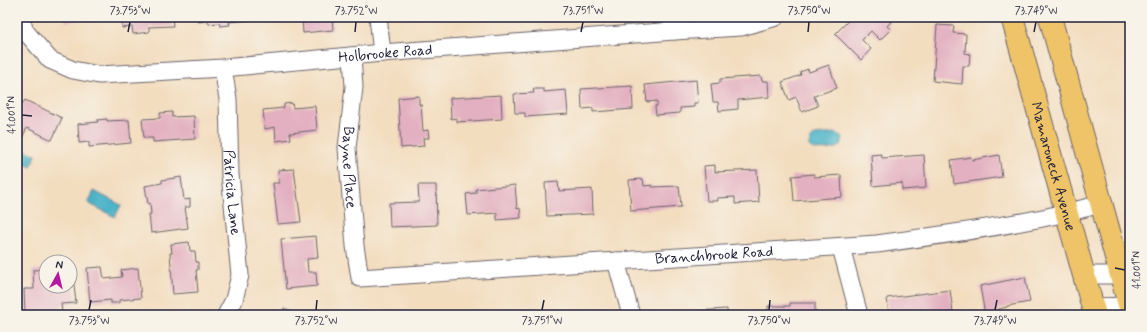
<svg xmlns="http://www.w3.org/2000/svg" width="1147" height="332" viewBox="0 0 1147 332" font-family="Mynerve,sans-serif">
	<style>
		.water { fill: #4ab2c8; stroke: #366a82 }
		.building { fill: #e3b0c1 }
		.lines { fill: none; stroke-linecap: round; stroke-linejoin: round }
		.street-casing { stroke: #6b6369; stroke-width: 19 }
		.primary-casing { stroke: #6b6369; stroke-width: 24 }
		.street { stroke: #fff; stroke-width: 17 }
		.primary { stroke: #efc469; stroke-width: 22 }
		.ticks { fill: none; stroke: #22223b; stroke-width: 1.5 }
		.labels { text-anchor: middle; stroke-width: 4; stroke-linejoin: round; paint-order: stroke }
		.street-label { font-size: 15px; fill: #22223b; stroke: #f7f3e8 }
		.neatline { fill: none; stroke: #22223b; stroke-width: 1.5 }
		.ticks-label { font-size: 10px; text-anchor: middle; fill: #22223b }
	</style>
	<rect width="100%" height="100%" fill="#f7f3e8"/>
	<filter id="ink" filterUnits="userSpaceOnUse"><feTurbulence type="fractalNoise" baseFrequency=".025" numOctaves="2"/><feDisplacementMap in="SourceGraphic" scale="8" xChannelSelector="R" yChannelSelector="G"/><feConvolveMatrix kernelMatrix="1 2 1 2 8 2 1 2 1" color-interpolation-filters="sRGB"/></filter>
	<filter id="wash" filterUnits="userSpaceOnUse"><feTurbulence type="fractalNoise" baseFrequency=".012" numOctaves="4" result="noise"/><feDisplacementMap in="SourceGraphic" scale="16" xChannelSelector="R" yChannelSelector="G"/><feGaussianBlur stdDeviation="0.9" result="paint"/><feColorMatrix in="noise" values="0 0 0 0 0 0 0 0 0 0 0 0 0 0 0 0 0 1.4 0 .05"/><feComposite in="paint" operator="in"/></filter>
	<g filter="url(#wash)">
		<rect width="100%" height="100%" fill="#f3ddbf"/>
		<path class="water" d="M 835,133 C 838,135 842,136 842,140 C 843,152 822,149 814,150 L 809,146 L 810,139 L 815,135 Z
			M 17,146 L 36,155 L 31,167 L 17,161 Z
			M 94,191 L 121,205 L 115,217 L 88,203 Z"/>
		<g id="blocks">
			<path class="building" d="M 65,17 L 88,17 L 88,18 L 66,22 Z
				M 122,17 L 172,17 L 173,26 L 149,27 L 149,32 L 133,34 L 132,27 L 122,28 Z
				M 198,17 L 250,17 L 251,20 L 229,22 L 230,25 L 220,26 L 219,23 L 209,24 L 208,21 L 198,22 Z
				M 308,17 L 332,17 L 333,30 L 303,33 L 302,18 Z
				M 852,17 L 886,17 L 891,22 L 887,26 L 891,29 L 880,40 L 871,31 L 862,40 L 871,49 L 861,60 L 835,34 Z
				M 937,25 L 954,26 L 953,33 L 966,34 L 965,53 L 970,54 L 969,66 L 963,66 L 962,84 L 933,81 Z
				M 829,65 L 837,88 L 814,96 L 818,106 L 802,112 L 796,97 L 789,100 L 782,82 L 801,75 L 800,72 L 808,69 L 809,72 Z
				M 761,76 L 762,81 L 768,81 L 769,97 L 738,100 L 738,109 L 719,111 L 718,102 L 713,102 L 711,84 L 720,83 L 720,79 Z
				M 696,80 L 698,103 L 694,103 L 694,107 L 680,108 L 680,113 L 656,115 L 655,106 L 657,106 L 657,101 L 647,102 L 645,85 Z
				M 632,86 L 633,109 L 593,112 L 593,108 L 582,109 L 581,89 Z
				M 533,89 L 544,89 L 544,92 L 566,90 L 568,114 L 525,117 L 525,113 L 515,113 L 514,94 L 534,93 Z
				M 501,95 L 502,119 L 457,122 L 457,118 L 451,119 L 450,98 Z
				M 419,96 L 419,105 L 421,104 L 423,131 L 428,130 L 429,138 L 423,138 L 424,146 L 401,148 L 398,98 Z
				M 17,100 L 23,103 L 25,100 L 62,118 L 52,140 L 27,128 L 22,138 L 17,135 Z
				M 292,103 L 293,108 L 315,106 L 317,130 L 290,133 L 291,139 L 276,141 L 275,127 L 265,129 L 263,110 L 284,108 L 284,104 Z
				M 172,112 L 172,117 L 194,116 L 195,139 L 153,142 L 153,138 L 144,138 L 142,119 L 160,118 L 160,113 Z
				M 107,119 L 107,121 L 129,120 L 131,143 L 89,147 L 89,142 L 79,143 L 78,124 L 98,122 L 97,120 Z
				M 881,154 L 882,158 L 924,155 L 926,188 L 902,190 L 902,183 L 873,186 L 871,155 Z
				M 999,155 L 1002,177 L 954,184 L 951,160 L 971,157 L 972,160 Z
				M 715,165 L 715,172 L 757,170 L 759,202 L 735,204 L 735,197 L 717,198 L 718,201 L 707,201 L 704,166 Z
				M 294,169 L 301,222 L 278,224 L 273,183 L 279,183 L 278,170 Z
				M 814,174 L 814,177 L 841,175 L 842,197 L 794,201 L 792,176 Z
				M 181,177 L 184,200 L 190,199 L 190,207 L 185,207 L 188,228 L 151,233 L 149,214 L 151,214 L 150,203 L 148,204 L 145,186 L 162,183 L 162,180 Z
				M 643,179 L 644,186 L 652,185 L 652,187 L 679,186 L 681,207 L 631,211 L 629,180 Z
				M 558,182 L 559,191 L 592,189 L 593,214 L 547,216 L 545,183 Z
				M 418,185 L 436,185 L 437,225 L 390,227 L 389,203 L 419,202 Z
				M 515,185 L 517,209 L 520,208 L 521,218 L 497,220 L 497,213 L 468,215 L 466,194 L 476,193 L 476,189 Z
				M 316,236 L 318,258 L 307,259 L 308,272 L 316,272 L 317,286 L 286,289 L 281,239 Z
				M 189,242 L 190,251 L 195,251 L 196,262 L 198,262 L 198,270 L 196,270 L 198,292 L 173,294 L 170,253 L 172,253 L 171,244 Z
				M 102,267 L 104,279 L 122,277 L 121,270 L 138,268 L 141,298 L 119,300 L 119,303 L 111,303 L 111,300 L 90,302 L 87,268 Z
				M 70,268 L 72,268 L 76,303 L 61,304 L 62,312 L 25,315 L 24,289 L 34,289 L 33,270 L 46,269 L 46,286 L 70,286 Z
				M 1025,277 L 1030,302 L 1007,306 L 1007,307 L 999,309 L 1000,315 L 985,315 L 980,286 Z
				M 950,290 L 953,312 L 934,315 L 889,315 L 887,298 Z
				M 790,303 L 815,303 L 815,315 L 768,315 L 768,306 L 790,306 Z
				M 284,308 L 296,315 L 281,315 Z
				M 727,309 L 727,315 L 679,315 L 678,312 Z"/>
		</g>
	</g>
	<g filter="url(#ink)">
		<use href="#blocks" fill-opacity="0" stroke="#6b6369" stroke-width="1"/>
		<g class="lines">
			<defs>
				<g id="street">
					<path id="s1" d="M 20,17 L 25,31 L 50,60 L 73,70 L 99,75 L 223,68 L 382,53 L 674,31 L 741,27 L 776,17"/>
					<path d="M 378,17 L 382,53"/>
					<path d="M 673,17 L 674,31"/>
					<path id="s2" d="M 352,56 L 354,87 L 347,148 L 355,246 L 360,278 L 877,244 C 929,237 981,230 1032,220 C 1055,216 1078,210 1101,204"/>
					<path id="s3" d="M 223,68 L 228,99 L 230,174 L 240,275 L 234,300 L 226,315"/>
					<path d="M 841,247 L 859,315"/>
					<path d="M 616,261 L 631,315"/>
					<path d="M 1084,275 L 1120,275 L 1130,272"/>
					<path d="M 1092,307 L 1130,306"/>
				</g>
				<g id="primary">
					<path id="s4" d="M 1012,17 L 1095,315"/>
					<path d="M 1050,17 L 1130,308"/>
				</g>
			</defs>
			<use href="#street" class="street-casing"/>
			<use href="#primary" class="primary-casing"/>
			<use href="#street" class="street"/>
			<use href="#primary" class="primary"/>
		</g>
	</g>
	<path class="ticks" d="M 128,32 L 130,22M 355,32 L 356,22M 581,32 L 583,22M 808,32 L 809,22M 1034,32 L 1036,22M 22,115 L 32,116M 1115,268 L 1125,270M 89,310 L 91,300M 316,310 L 317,300M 542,310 L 544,300M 769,310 L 770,300M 995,310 L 997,300"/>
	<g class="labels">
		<g class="street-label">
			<text dy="5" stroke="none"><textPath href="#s1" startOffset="392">Holbrooke Road</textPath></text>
			<text dy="5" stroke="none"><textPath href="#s4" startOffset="155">Mamaroneck Avenue</textPath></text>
			<text dy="5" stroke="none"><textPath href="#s2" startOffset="112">Bayne Place</textPath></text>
			<text dy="5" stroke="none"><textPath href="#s3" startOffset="125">Patricia Lane</textPath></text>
			<text dy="5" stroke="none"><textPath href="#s2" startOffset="578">Branchbrook Road</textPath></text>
		</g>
	</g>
	<rect width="1147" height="332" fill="none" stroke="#f7f3e8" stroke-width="44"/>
	<g transform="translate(58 274) rotate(8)"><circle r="19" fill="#f7f3e8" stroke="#a29fa3"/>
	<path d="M0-3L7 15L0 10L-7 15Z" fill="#b5179e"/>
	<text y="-6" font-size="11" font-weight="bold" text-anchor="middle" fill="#22223b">N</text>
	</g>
	<rect x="22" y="22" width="1103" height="288" class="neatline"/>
	<g class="ticks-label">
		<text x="130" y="14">73.753°W</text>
		<text x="356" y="14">73.752°W</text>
		<text x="583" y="14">73.751°W</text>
		<text x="809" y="14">73.750°W</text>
		<text x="1036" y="14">73.749°W</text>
		<text transform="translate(11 115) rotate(-90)" y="4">41.001°N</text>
		<text transform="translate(1136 270) rotate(-90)" y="4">41.001°N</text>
		<text x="89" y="324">73.753°W</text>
		<text x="316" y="324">73.752°W</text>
		<text x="542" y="324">73.751°W</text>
		<text x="769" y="324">73.750°W</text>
		<text x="995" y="324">73.749°W</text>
	</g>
</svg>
